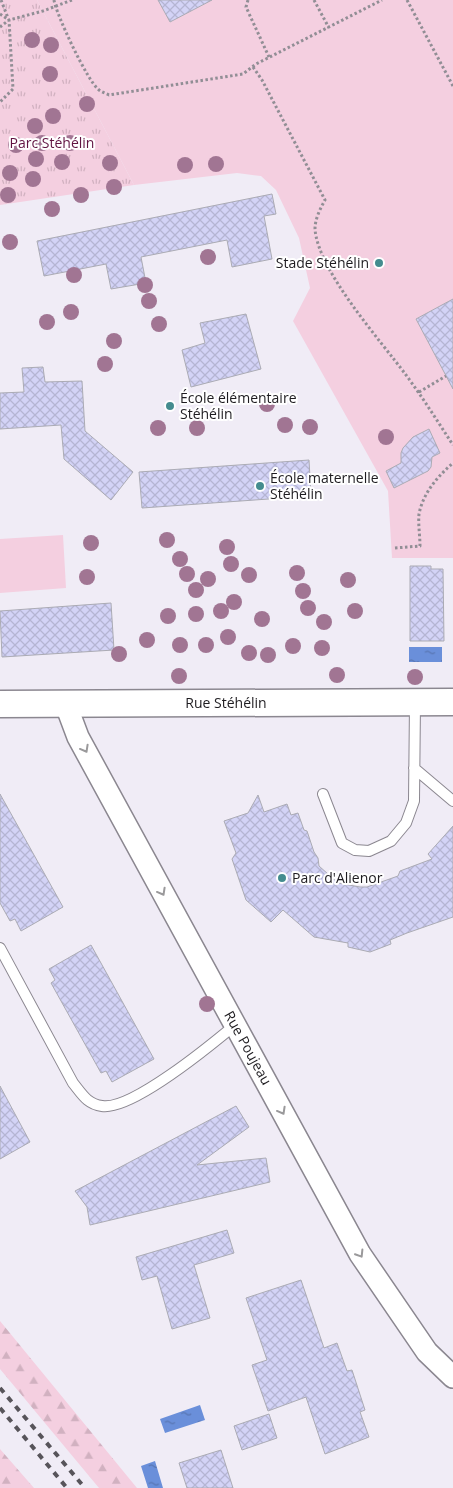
<svg xmlns="http://www.w3.org/2000/svg" width="453" height="1488" viewBox="0 0 453 1488" font-family="'Open Sans',sans-serif">
	<style>
		.forest { fill: url(#forest-firs) }
		.park { fill: url(#park-tufts) }
		.pitch { fill: #f4cfe0 }
		.water { fill: url(#water-ripples) }
		.building { fill: url(#building-cross-hatch); stroke: #ababb4 }
		.lines { fill: none; stroke-linecap: round; stroke-linejoin: round }
		.service-casing { stroke: #8b8790; stroke-width: 12 }
		.minor-casing { stroke: #8b8790; stroke-width: 24 }
		.tertiary-casing { stroke: #8b8790; stroke-width: 29 }
		.path { stroke: #918e95; stroke-width: 3; stroke-dasharray: 2.5 2.5; stroke-linecap: butt }
		.service { stroke: #fff; stroke-width: 10 }
		.minor { stroke: #fff; stroke-width: 21 }
		.tertiary { stroke: #fff; stroke-width: 26 }
		.rail { stroke: #57545a; stroke-width: 4; stroke-dasharray: 6 6; stroke-linecap: butt }
		.tree { fill: #a17593 }
		.oneway { stroke: #9a999b }
		.poi-dot { fill: #448c8f; stroke: #fff; stroke-width: 2 }
		.labels { text-anchor: middle; stroke-width: 4; stroke-linejoin: round; paint-order: stroke }
		.park-label { font-size: 14px; fill: #611342; stroke: #fff }
		.poi-label { font-size: 14px; fill: #1e1c20; stroke: #fff; text-anchor: start }
		.street-label { font-size: 14px; fill: #1e1c20; stroke: #fff }
	</style>
	<defs>
		<pattern id="forest-firs" width="22" height="20" patternUnits="userSpaceOnUse" patternTransform="scale(1.25)"><rect width="22" height="20" fill="#f4cfe0"/><path d="M5 1l3.5 6h-7zM16 11l3.5 6h-7z" fill="#d1b1c0"/></pattern>
		<pattern id="park-tufts" width="24" height="20" patternUnits="userSpaceOnUse" patternTransform="scale(1.25)"><rect width="24" height="20" fill="#f4cfe0"/><path d="M3 7l-1-3M5 7V3M7 7l1-3M15 17l-1-3M17 17v-4M19 17l1-3" fill="none" stroke="#d1b1c0"/></pattern>
		<pattern id="water-ripples" width="26" height="14" patternUnits="userSpaceOnUse" patternTransform="scale(1.25)"><rect width="26" height="14" fill="#6a8fda"/><path d="M2 4q2-2 4 0t4 0M15 11q2-2 4 0t4 0" fill="none" stroke="#5774b0"/></pattern>
		<pattern id="building-cross-hatch" width="8" height="8" patternUnits="userSpaceOnUse" patternTransform="scale(1.25)"><rect width="8" height="8" fill="#d3d3f6"/><path d="M0 0l8 8M0 8l8-8" fill="none" stroke="#b5b5d3"/></pattern>
	</defs>
	<rect width="100%" height="100%" fill="#f0ecf6"/>
	<path class="forest" d="M 0,1321 L 137,1488 L 99,1488 L 0,1369 Z
		M 0,1449 L 34,1488 L 0,1488 Z"/>
	<path class="park" d="M 0,0 L 37,0 L 134,185 L 0,205 Z"/>
	<path class="pitch" d="M 37,0 L 453,0 L 453,558 L 392,558 L 388,491 L 293,321 L 310,288 L 299,238 L 276,190 L 261,176 L 237,173 L 134,185 Z
		M 63,535 L 66,588 L 0,593 L 0,539 Z"/>
	<path class="water" d="M 409,647 L 442,647 L 442,662 L 409,662 Z
		M 200,1405 L 205,1420 L 165,1433 L 160,1419 Z
		M 155,1461 L 163,1488 L 148,1488 L 141,1466 Z"/>
	<path class="building" d="M 158,0 L 212,0 L 170,22 Z
		M 272,194 L 276,214 L 264,216 L 272,259 L 232,267 L 227,240 L 141,257 L 146,283 L 111,289 L 106,264 L 44,276 L 37,241 Z
		M 453,299 L 453,389 L 416,319 Z
		M 246,314 L 261,369 L 191,387 L 182,350 L 205,343 L 200,323 Z
		M 43,367 L 45,382 L 82,381 L 85,431 L 133,472 L 111,500 L 64,459 L 61,425 L 0,429 L 0,393 L 24,392 L 22,368 Z
		M 429,429 L 440,453 L 432,457 L 431,467 L 428,471 L 394,488 L 386,471 L 401,463 L 401,453 L 403,448 L 413,437 Z
		M 309,460 L 311,496 L 142,508 L 139,472 Z
		M 410,566 L 431,566 L 431,569 L 443,569 L 444,641 L 410,641 Z
		M 111,603 L 114,650 L 2,657 L 0,611 Z
		M 0,794 L 63,907 L 21,931 L 15,919 L 10,921 L 0,903 Z
		M 258,795 L 264,812 L 287,804 L 291,815 L 298,813 L 304,830 L 307,831 L 314,852 L 318,858 L 319,866 L 338,883 L 360,887 L 367,887 L 398,876 L 400,871 L 432,859 L 428,854 L 453,826 L 453,917 L 407,933 L 390,940 L 391,944 L 370,952 L 348,947 L 348,943 L 314,937 L 283,910 L 271,922 L 246,900 L 232,859 L 236,853 L 224,821 L 248,813 Z
		M 91,945 L 154,1059 L 112,1082 L 106,1071 L 101,1073 L 51,983 L 55,980 L 49,969 Z
		M 0,1086 L 30,1142 L 0,1159 Z
		M 236,1106 L 249,1127 L 197,1165 L 266,1158 L 270,1182 L 90,1225 L 87,1207 L 75,1191 Z
		M 227,1230 L 234,1253 L 194,1265 L 210,1318 L 172,1329 L 157,1276 L 142,1280 L 136,1257 Z
		M 301,1280 L 324,1348 L 337,1343 L 347,1371 L 352,1370 L 365,1410 L 360,1412 L 369,1437 L 325,1454 L 306,1397 L 268,1411 L 252,1365 L 267,1360 L 246,1298 Z
		M 269,1414 L 277,1438 L 242,1450 L 234,1426 Z
		M 221,1450 L 233,1488 L 187,1488 L 179,1463 Z"/>
	<g class="lines">
		<defs>
			<path id="service" d="M 414,768 L 453,801
				M 323,794 L 342,843 L 355,850 L 369,851 L 391,841 L 406,823 L 414,801 L 415,703
				M 0,948 L 73,1083 C 82,1094 87,1104 102,1106 C 131,1111 211,1045 235,1025"/>
			<path id="minor" d="M 66,705 L 78,737 L 360,1254 L 427,1352 L 453,1377"/>
			<path id="tertiary" d="M 0,704 L 453,702"/>
		</defs>
		<use href="#service" class="service-casing"/>
		<use href="#minor" class="minor-casing"/>
		<use href="#tertiary" class="tertiary-casing"/>
		<path class="path" d="M 1,0 L 8,18
			M 54,0 C 56,14 87,80 98,89 C 101,92 105,93 109,95 L 243,74 L 256,64 L 382,0
			M 248,0 L 246,7 L 269,57
			M 314,0 L 329,28
			M 407,0 L 453,86
			M 0,14 L 9,20 L 13,89 L 0,102
			M 0,27 L 9,20 L 43,11 L 72,0
			M 253,67 L 262,80 L 325,200 C 320,209 315,219 315,229 C 318,271 381,341 406,375 C 423,398 438,422 453,445
			M 419,392 L 446,376
			M 395,548 L 420,546 C 420,536 418,524 419,514 C 423,493 438,476 453,463"/>
		<use href="#service" class="service"/>
		<use href="#minor" class="minor"/>
		<use href="#tertiary" class="tertiary"/>
		<path class="rail" d="M 0,1388 L 85,1488
			M 0,1408 L 67,1488"/>
	</g>
	<g class="tree">
		<circle cx="32" cy="40" r="8"/>
		<circle cx="51" cy="45" r="8"/>
		<circle cx="50" cy="74" r="8"/>
		<circle cx="87" cy="104" r="8"/>
		<circle cx="53" cy="116" r="8"/>
		<circle cx="35" cy="126" r="8"/>
		<circle cx="42" cy="143" r="8"/>
		<circle cx="70" cy="143" r="8"/>
		<circle cx="16" cy="145" r="8"/>
		<circle cx="36" cy="159" r="8"/>
		<circle cx="62" cy="162" r="8"/>
		<circle cx="110" cy="163" r="8"/>
		<circle cx="216" cy="164" r="8"/>
		<circle cx="185" cy="165" r="8"/>
		<circle cx="10" cy="173" r="8"/>
		<circle cx="33" cy="179" r="8"/>
		<circle cx="114" cy="187" r="8"/>
		<circle cx="8" cy="195" r="8"/>
		<circle cx="81" cy="195" r="8"/>
		<circle cx="52" cy="209" r="8"/>
		<circle cx="10" cy="242" r="8"/>
		<circle cx="208" cy="257" r="8"/>
		<circle cx="74" cy="275" r="8"/>
		<circle cx="145" cy="285" r="8"/>
		<circle cx="149" cy="301" r="8"/>
		<circle cx="71" cy="312" r="8"/>
		<circle cx="47" cy="322" r="8"/>
		<circle cx="159" cy="324" r="8"/>
		<circle cx="114" cy="341" r="8"/>
		<circle cx="105" cy="364" r="8"/>
		<circle cx="267" cy="404" r="8"/>
		<circle cx="285" cy="425" r="8"/>
		<circle cx="310" cy="427" r="8"/>
		<circle cx="158" cy="428" r="8"/>
		<circle cx="197" cy="428" r="8"/>
		<circle cx="386" cy="437" r="8"/>
		<circle cx="167" cy="540" r="8"/>
		<circle cx="91" cy="543" r="8"/>
		<circle cx="227" cy="547" r="8"/>
		<circle cx="180" cy="559" r="8"/>
		<circle cx="231" cy="564" r="8"/>
		<circle cx="297" cy="573" r="8"/>
		<circle cx="187" cy="574" r="8"/>
		<circle cx="249" cy="575" r="8"/>
		<circle cx="87" cy="577" r="8"/>
		<circle cx="208" cy="579" r="8"/>
		<circle cx="348" cy="580" r="8"/>
		<circle cx="196" cy="590" r="8"/>
		<circle cx="303" cy="591" r="8"/>
		<circle cx="234" cy="602" r="8"/>
		<circle cx="308" cy="608" r="8"/>
		<circle cx="221" cy="611" r="8"/>
		<circle cx="355" cy="611" r="8"/>
		<circle cx="196" cy="614" r="8"/>
		<circle cx="168" cy="616" r="8"/>
		<circle cx="262" cy="619" r="8"/>
		<circle cx="324" cy="622" r="8"/>
		<circle cx="228" cy="637" r="8"/>
		<circle cx="147" cy="640" r="8"/>
		<circle cx="180" cy="645" r="8"/>
		<circle cx="206" cy="645" r="8"/>
		<circle cx="293" cy="646" r="8"/>
		<circle cx="322" cy="648" r="8"/>
		<circle cx="249" cy="653" r="8"/>
		<circle cx="119" cy="654" r="8"/>
		<circle cx="268" cy="655" r="8"/>
		<circle cx="337" cy="675" r="8"/>
		<circle cx="179" cy="676" r="8"/>
		<circle cx="415" cy="677" r="8"/>
		<circle cx="207" cy="1004" r="8"/>
	</g>
	<defs><path id="oneway-chevron" d="M-2-3.5L2.5 0L-2 3.5" fill="none" stroke-width="1.6" stroke-linecap="round" stroke-linejoin="round" transform="scale(1.25)"/></defs>
	<g class="oneway">
		<use href="#oneway-chevron" transform="translate(85 749) rotate(61)"/>
		<use href="#oneway-chevron" transform="translate(162 892) rotate(61)"/>
		<use href="#oneway-chevron" transform="translate(282 1111) rotate(61)"/>
		<use href="#oneway-chevron" transform="translate(360 1254) rotate(58)"/>
	</g>
	<g class="poi-dot">
		<circle cx="379" cy="263" r="5"/>
		<circle cx="170" cy="406" r="5"/>
		<circle cx="260" cy="486" r="5"/>
		<circle cx="282" cy="878" r="5"/>
	</g>
	<g class="labels">
		<g class="park-label">
			<text x="52" y="148">Parc Stéhélin</text>
		</g>
		<g class="poi-label">
			<text x="369" y="268" text-anchor="end">Stade Stéhélin</text>
			<text x="180" y="403">École élémentaire<tspan x="180" dy="16">Stéhélin</tspan></text>
			<text x="270" y="483">École maternelle<tspan x="270" dy="16">Stéhélin</tspan></text>
			<text x="292" y="883">Parc d'Alienor</text>
		</g>
		<g class="street-label">
			<text x="226" y="708">Rue Stéhélin</text>
			<text transform="translate(248 1048) rotate(61)" y="5">Rue Poujeau</text>
		</g>
	</g>
</svg>
